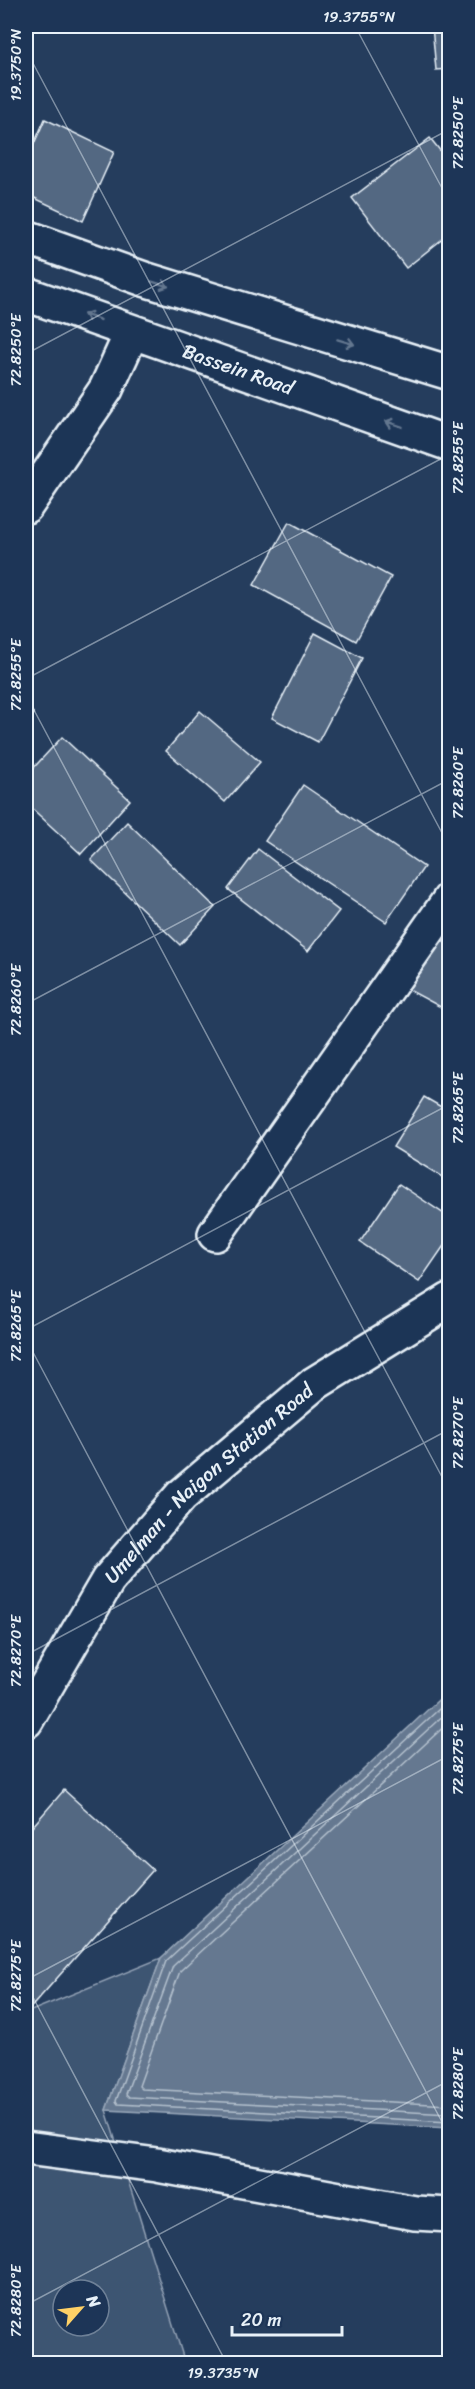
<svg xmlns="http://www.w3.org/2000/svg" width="475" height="2389" viewBox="0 0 475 2389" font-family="Sriracha,sans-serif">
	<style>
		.green { fill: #3e5472; stroke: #93a2b5; stroke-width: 1.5; fill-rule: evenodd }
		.water { fill: #657890; stroke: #99a8ba; stroke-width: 1.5 }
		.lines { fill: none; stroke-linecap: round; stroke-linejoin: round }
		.shore { stroke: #b4c1ce; stroke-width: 1.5 }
		.building { fill: #536782; stroke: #e8f1f8; stroke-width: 1.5 }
		.minor-casing { stroke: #e8f1f8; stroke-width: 38 }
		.major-casing { stroke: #e8f1f8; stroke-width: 38 }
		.minor { stroke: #1d3557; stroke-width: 33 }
		.major { stroke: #1d3557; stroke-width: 33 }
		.oneway { stroke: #64778f }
		.ticks { fill: none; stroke: #e8f1f8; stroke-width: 1.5; stroke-opacity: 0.45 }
		.labels { text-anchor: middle; stroke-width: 6; stroke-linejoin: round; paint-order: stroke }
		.street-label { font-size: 20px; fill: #e8f1f8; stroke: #1d3557 }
		.neatline { fill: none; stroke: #e8f1f8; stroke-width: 2 }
		.ticks-label { font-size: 15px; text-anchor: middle; fill: #e8f1f8 }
	</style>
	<rect width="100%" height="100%" fill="#253d5d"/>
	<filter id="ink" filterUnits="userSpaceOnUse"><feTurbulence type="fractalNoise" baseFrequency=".0167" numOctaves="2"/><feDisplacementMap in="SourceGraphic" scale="12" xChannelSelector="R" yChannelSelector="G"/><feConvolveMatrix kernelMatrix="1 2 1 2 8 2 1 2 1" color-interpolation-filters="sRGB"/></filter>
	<g filter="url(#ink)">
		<path class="green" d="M 161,1958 L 106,2110 L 185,2363 L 26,2363 L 26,2013 ZM 63,2290 L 99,2290 L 99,2326 L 63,2326 Z"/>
		<path class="water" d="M 449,1690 L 449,2128 L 106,2110 L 161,1958 Z"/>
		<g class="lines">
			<path class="shore" d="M 450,1699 L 166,1961 L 116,2101 L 118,2104 L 450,2122
				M 450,1709 L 173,1966 L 126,2094 L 129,2097 L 450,2114
				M 450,1721 L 180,1971 L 139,2086 L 142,2089 L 450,2105"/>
		</g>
		<path class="building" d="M 432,26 L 450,26 L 450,69 L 436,70 Z
			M 45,119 L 114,152 L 83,221 L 26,194 L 26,162 Z
			M 430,138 L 450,163 L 450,233 L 406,268 L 352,198 Z
			M 289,522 L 391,577 L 356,641 L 254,585 Z
			M 315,633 L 362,658 L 318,742 L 272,718 Z
			M 26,705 L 34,714 L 26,721 Z
			M 200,711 L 260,762 L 225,802 L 166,751 Z
			M 62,737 L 130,800 L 81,854 L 26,803 L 26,776 Z
			M 303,785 L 424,867 L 386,922 L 265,841 Z
			M 127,822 L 215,907 L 180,945 L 91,860 Z
			M 258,849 L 339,911 L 308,951 L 228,889 Z
			M 436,938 L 450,945 L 450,1012 L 407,989 Z
			M 424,1097 L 450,1112 L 450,1165 L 442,1177 L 393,1147 Z
			M 399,1184 L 450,1218 L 450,1237 L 419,1282 L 360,1242 Z
			M 64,1790 L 153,1870 L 26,2013 L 26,1834 Z"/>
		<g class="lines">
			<defs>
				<g id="minor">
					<path d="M 26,506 L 106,389 L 132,332"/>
					<path d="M 215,1234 L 450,899"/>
					<path id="s1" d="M 26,1721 L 108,1580 L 181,1496 L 314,1384 L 450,1300"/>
					<path d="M 26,2148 L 157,2165 L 415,2213 L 450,2215"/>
				</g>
				<g id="major">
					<path d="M 26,237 L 144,279 L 450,373"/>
					<path id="s2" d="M 26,294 L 450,444"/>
				</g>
			</defs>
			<use href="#minor" class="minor-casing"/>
			<use href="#major" class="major-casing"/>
			<use href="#minor" class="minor"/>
			<use href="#major" class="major"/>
		</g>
		<defs><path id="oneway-shaft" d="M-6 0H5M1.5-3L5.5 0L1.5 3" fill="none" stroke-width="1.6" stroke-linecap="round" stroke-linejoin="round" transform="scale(1.5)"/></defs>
		<g class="oneway">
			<use href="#oneway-shaft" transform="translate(160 284) rotate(17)"/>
			<use href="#oneway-shaft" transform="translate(92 317) rotate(-161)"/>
			<use href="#oneway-shaft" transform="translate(346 342) rotate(17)"/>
			<use href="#oneway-shaft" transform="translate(394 424) rotate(-161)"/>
		</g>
	</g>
	<path class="ticks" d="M 355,26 L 450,203M 26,29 L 32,26M 26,50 L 450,848M 26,354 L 450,129M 26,679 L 450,454M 26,695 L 450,1492M 26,1004 L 450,779M 26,1330 L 450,1104M 26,1339 L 450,2137M 26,1655 L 450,1429M 26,1980 L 450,1755M 26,1984 L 227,2364M 26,2305 L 450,2080"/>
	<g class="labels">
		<g class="street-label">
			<text dy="7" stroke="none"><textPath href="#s2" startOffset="225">Bassein Road</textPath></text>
			<text dy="7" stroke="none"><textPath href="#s1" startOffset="303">Umelman - Naigon Station Road</textPath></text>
		</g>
	</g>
	<rect width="475" height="2389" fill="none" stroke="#1d3557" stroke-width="66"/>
	<g transform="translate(81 2308) rotate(62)"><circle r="28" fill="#1d3557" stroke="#6e8097" stroke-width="1.5"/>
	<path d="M0-4.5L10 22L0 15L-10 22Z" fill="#ffd166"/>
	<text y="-9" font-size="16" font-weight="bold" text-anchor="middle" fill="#e8f1f8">N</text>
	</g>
	<path d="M232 2326v9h110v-9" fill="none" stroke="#e8f1f8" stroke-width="3"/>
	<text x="241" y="2326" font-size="18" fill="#e8f1f8" stroke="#1d3557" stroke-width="4.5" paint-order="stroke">20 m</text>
	<rect x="33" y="33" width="409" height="2323" class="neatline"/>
	<g class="ticks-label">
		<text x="359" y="22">19.3755°N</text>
		<text transform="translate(16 65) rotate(-90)" y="5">19.3750°N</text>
		<text transform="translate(458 133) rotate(-90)" y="5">72.8250°E</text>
		<text transform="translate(16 350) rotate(-90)" y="5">72.8250°E</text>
		<text transform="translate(458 458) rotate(-90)" y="5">72.8255°E</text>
		<text transform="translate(16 675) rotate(-90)" y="5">72.8255°E</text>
		<text transform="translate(458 783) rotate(-90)" y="5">72.8260°E</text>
		<text transform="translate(16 1000) rotate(-90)" y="5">72.8260°E</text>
		<text transform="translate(458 1108) rotate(-90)" y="5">72.8265°E</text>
		<text transform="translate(16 1326) rotate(-90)" y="5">72.8265°E</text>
		<text transform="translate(458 1433) rotate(-90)" y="5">72.8270°E</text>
		<text transform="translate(16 1651) rotate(-90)" y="5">72.8270°E</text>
		<text transform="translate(458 1759) rotate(-90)" y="5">72.8275°E</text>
		<text transform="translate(16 1976) rotate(-90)" y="5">72.8275°E</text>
		<text transform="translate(458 2084) rotate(-90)" y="5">72.8280°E</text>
		<text transform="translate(16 2301) rotate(-90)" y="5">72.8280°E</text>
		<text x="223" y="2378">19.3735°N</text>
	</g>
</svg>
